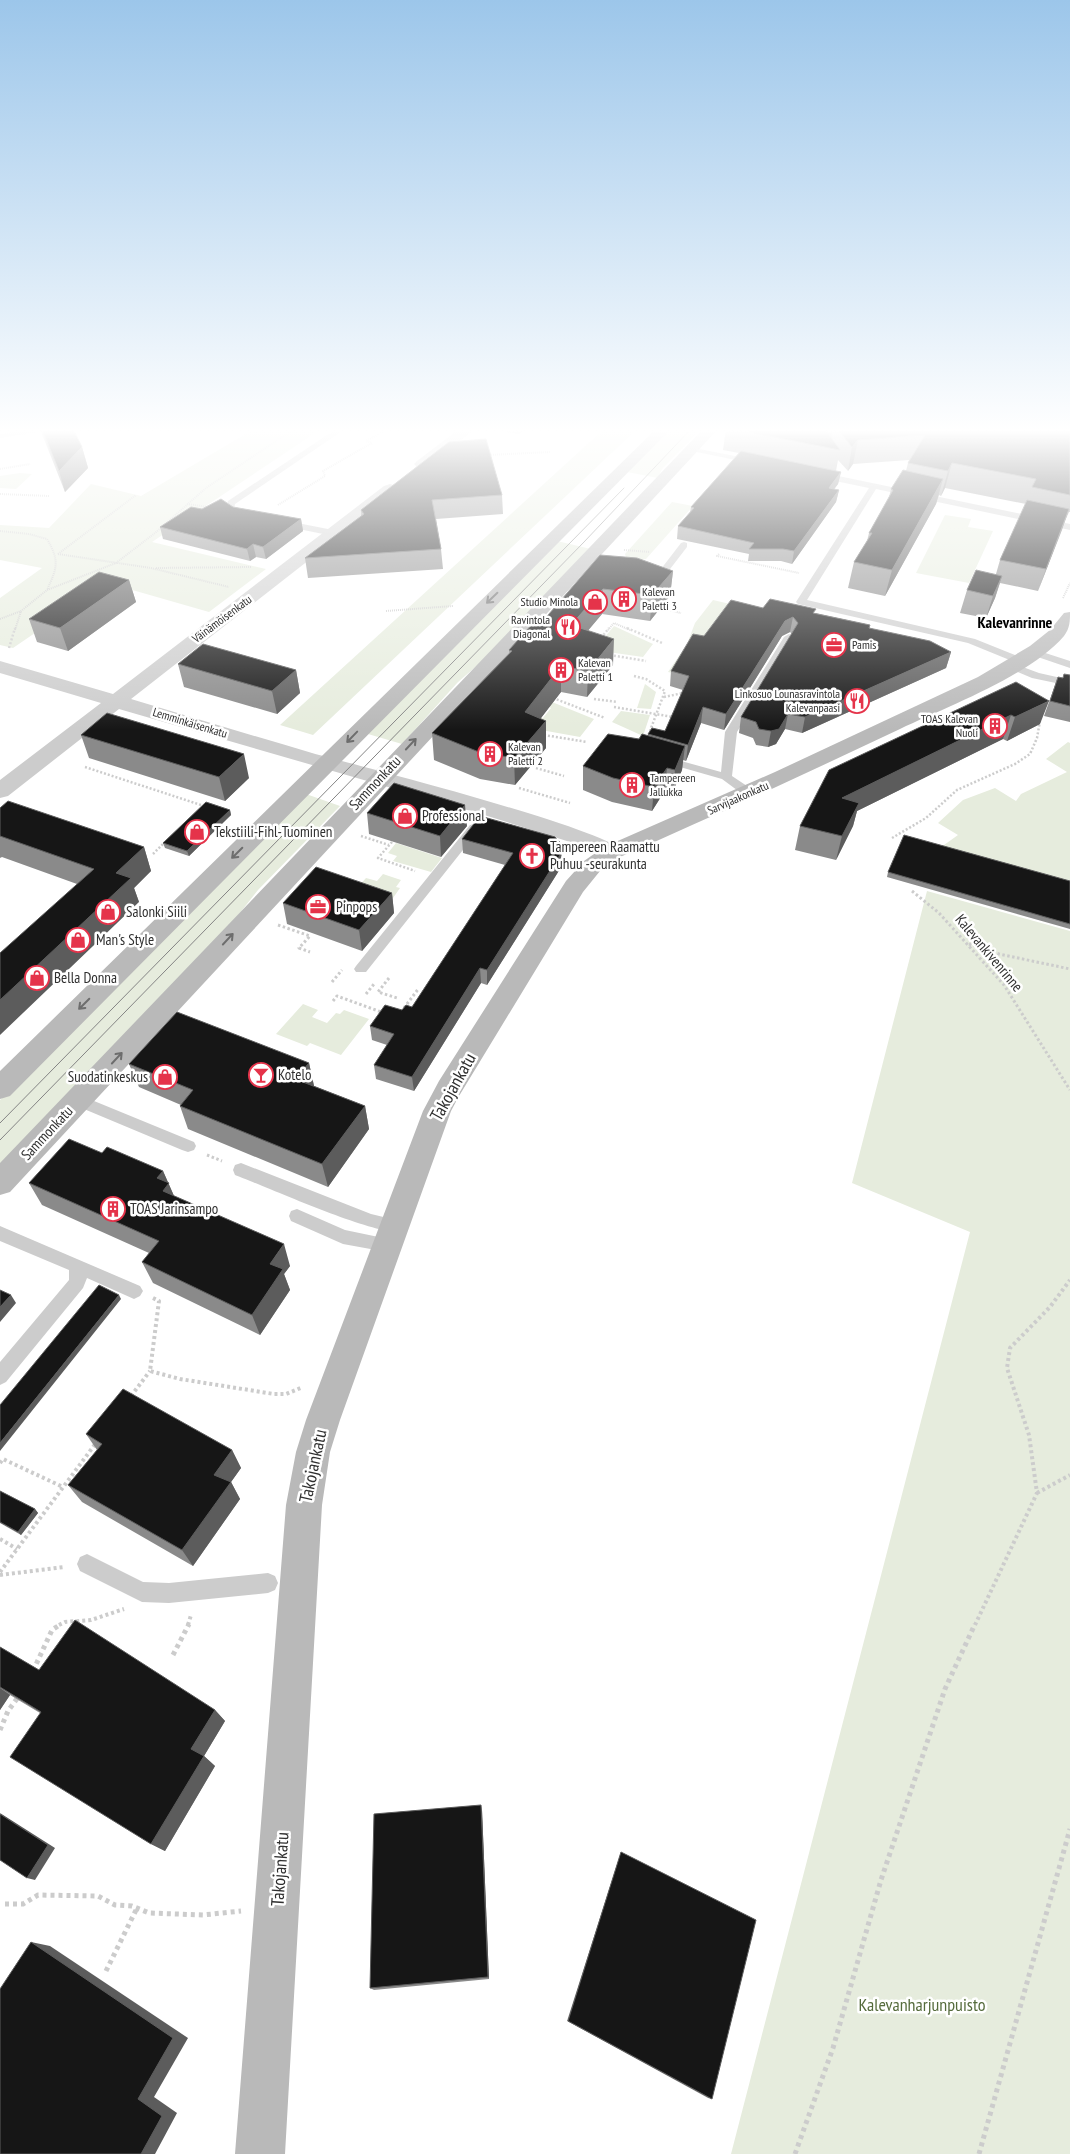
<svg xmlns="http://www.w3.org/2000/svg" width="1070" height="2154" viewBox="0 0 1070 2154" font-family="'PT Sans Narrow',sans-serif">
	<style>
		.green { fill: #e6ecdd }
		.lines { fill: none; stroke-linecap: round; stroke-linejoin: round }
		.path-far4 { stroke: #ccc; stroke-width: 2; stroke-dasharray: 1 1; stroke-linecap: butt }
		.path-far3 { stroke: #ccc; stroke-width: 2.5; stroke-dasharray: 2 2; stroke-linecap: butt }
		.path-far2 { stroke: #ccc; stroke-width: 3; stroke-dasharray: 2.5 2.5; stroke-linecap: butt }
		.path-far1 { stroke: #ccc; stroke-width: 4; stroke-dasharray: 3 3; stroke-linecap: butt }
		.path { stroke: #ccc; stroke-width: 5; stroke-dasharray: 4 4; stroke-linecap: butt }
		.lane { fill: #ccc; fill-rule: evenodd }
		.street { fill: #ccc; fill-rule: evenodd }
		.secondary { fill: #b9b9b9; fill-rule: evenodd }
		.tram { stroke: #848484; stroke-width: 1 }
		.wall { fill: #8a8a8a }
		.shaded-wall { fill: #5c5c5c }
		.building { fill: #161616; stroke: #5c5c5c }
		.oneway { stroke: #6d6d6d }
		.labels { text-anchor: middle; stroke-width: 5; stroke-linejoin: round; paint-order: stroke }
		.far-poi-label { font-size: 12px; fill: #2f2f2f; stroke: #fff; text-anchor: start }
		.far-street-label { font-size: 12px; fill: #2f2f2f; stroke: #fff }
		.street-label { font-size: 15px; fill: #2f2f2f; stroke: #fff }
		.poi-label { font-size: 15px; fill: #2f2f2f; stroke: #fff; text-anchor: start }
		.far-district-label { font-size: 16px; font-weight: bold; fill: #000; stroke: #fff }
		.near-street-label { font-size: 18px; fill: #2f2f2f; stroke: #fff }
		.near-park-label { font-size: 18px; fill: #556b3c; stroke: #fff }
	</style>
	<rect width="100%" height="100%" fill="#fff"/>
	<path class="green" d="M 254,429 L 321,429 L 152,542 L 266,569 L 209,612 L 108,583 L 13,648 L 0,645 L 0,598 L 42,568 L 0,560 L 0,525 L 49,528 L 91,484 L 141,496 Z
		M 604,429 L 637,429 L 313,735 L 280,725 Z
		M 670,429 L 701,429 L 662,469 L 658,478 L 627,472 Z
		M 20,473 L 32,474 L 16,489 L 0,488 L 0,476 Z
		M 672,502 L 693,506 L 646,559 L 638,560 L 626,557 L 625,554 Z
		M 945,515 L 971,519 L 968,527 L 993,531 L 969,583 L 916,573 Z
		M 557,541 L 591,549 L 488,656 L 458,682 L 402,744 L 368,734 Z
		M 713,600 L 760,611 L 673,673 L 668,672 L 687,644 L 695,623 Z
		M 614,626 L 653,644 L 643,657 L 594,650 Z
		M 645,684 L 656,692 L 651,709 L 637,708 Z
		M 552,702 L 594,719 L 580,737 L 530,728 L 537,717 L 543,718 L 551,708 L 547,706 Z
		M 621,711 L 650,715 L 643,736 L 612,722 Z
		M 1068,742 L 1070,743 L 1070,886 L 937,850 L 958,835 L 938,823 L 963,800 L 995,788 L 1016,801 L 1021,794 L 1067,772 L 1046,759 Z
		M 306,794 L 340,806 L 258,890 L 224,933 L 0,1169 L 0,1100 Z
		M 396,843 L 442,858 L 431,872 L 393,861 L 397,856 L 388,853 Z
		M 383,874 L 401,880 L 396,887 L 400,888 L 393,898 L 358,887 L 366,878 L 377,881 Z
		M 927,891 L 1070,931 L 1070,2154 L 731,2154 L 970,1232 L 852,1183 Z
		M 303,1004 L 318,1010 L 312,1017 L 327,1023 L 336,1013 L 340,1014 L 344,1010 L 369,1019 L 341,1055 L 310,1043 L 307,1046 L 276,1034 Z"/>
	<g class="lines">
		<path class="path-far4" d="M 489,455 L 550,452
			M 0,469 L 30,464
			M 0,494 L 49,496
			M 187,504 L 208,507
			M 278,505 L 325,476 L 323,471 L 372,443 L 366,441 L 388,429
			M 0,531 L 29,534 L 47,539 C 60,561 57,568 47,590
			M 624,550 L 650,552
			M 58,554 L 151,568 L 229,587
			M 58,554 L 136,495
			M 719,554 L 717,556 L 799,573
			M 156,568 L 252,567
			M 1063,598 L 1070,583
			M 663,609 L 681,613
			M 386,611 L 453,606
			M 0,619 L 21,611 L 47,590 L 116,563 L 155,533 L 206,488 L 294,429
			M 15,630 L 21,611
			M 608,630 L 614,623 L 630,630"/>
		<path class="path-far3" d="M 627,628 L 662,643
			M 601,638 L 609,628
			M 9,648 L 15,628
			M 610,655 L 646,661
			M 634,676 L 646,679 L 665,691 L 650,731
			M 664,697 L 683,693 L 683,695
			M 553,698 L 605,718
			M 594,699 L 617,702
			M 614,707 L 673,717
			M 544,735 L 587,742
			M 85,767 L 204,806 L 202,807
			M 536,768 L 564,776
			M 519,788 L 570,803
			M 361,836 L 389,845
			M 892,838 L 926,818 L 957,790 L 1015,764 L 1030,754 L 1037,738 L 1040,721
			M 392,842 L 378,858 L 415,871
			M 153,854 L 165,842"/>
		<path class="path-far2" d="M 912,891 L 939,913 L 1004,985 L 1070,1090
			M 278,925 L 310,936 L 299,948 L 310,952
			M 969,944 L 999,954 L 1070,969
			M 389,978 L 378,992 L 397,998
			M 332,982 L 342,970
			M 366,994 L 374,984
			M 333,1001 L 337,996 L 384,1013
			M 404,1008 L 419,988
			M 207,1155 L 222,1161"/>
		<path class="path-far1" d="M 153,1298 L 159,1301 L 150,1371 L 180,1379 L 274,1394 L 286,1394 L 303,1387
			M 131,1396 L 150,1371
			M 0,1463 L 3,1459 L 63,1487
			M 1037,1493 L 1070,1475
			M 0,1539 L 17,1549
			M 0,1572 L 96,1443
			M 0,1575 L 64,1567
			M 59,1625 L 65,1622 L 91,1620 L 124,1609
			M 188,1625 L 191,1615
			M 975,1625 L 1037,1493 L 1029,1435 L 1007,1368 L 1010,1348 L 1050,1307 L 1070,1280"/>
		<path class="path" d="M 173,1655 L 189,1624
			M 33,1671 L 52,1630 L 61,1624
			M 0,1730 L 8,1711 L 19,1696
			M 5,1904 L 23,1904 L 38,1895 L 98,1896 L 115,1905 L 132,1906 L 149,1913 L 203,1915 L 241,1911
			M 106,1971 L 137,1908
			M 795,2154 L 833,2048 L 881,1880 L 945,1689 L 975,1624
			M 979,2154 L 1070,1829"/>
		<path class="lane" d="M 31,429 L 48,429 L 44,431 L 0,438 L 0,434 Z
			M 336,429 L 345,429 L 235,504 L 234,510 L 243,513 L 243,517 L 226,513 L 225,511 L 228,501 Z
			M 689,447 L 755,460 L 759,462 L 755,464 L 692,451 L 689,451 Z
			M 819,472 L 1070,524 L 1070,530 L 876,489 L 807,600 L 975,639 L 1025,659 L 1026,661 L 1025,663 L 1017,663 L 968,643 L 798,604 L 796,602 L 869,488 L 816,477 L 815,475 Z
			M 282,520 L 333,530 L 338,533 L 333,536 L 279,525 L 279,521 Z
			M 684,542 L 687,543 L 687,547 L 667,573 L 661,573 L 661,569 L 681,543 Z
			M 789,634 L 794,637 L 737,732 L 732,776 L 753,790 L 755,793 L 753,796 L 745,796 L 722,779 L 659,761 L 657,759 L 659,757 L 663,756 L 721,772 L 725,732 L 784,637 Z
			M 1033,649 L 1070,661 L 1070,668 L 1029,654 L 1028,652 L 1029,650 Z
			M 1012,663 L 1039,673 L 1070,680 L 1070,686 L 1032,678 L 1008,668 L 1007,666 L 1008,664 Z
			M 474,824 L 478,825 L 480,828 L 478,831 L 366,972 L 356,972 L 354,969 L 356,966 L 470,825 Z
			M 77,1094 L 194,1142 L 196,1146 L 194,1150 L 188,1152 L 182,1150 L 72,1104 L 69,1100 L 72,1096 Z
			M 241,1163 L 371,1214 L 400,1221 L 402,1226 L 400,1231 C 380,1238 262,1185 235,1175 L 233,1170 L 235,1165 Z
			M 297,1209 L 345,1230 L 393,1240 L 395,1245 L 393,1250 L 387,1252 L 343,1244 L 291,1221 L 289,1216 L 291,1211 Z
			M 0,1226 L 140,1286 L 143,1291 L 140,1296 L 134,1299 L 87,1278 L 83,1288 L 6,1382 L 0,1385 L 0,1362 L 69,1280 L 69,1270 L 0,1241 Z
			M 87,1554 L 143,1582 L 169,1583 L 268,1573 L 275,1576 L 278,1583 L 275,1590 L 268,1593 L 169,1603 L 142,1602 L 80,1571 L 77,1564 L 80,1557 Z"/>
		<path class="street" d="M 459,429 L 475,429 L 427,467 L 417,467 L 414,464 L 417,461 Z
			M 390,484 L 396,486 L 398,489 L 396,492 L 131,699 C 191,717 251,735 312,753 C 356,765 608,829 624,852 L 620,857 L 612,859 L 604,857 L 570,842 L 481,814 L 119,709 L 8,796 L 0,798 L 0,780 L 101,703 L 0,673 L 0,661 L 113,694 L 384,486 Z"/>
		<path class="secondary" d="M 656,429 L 671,429 L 10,1096 L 0,1099 L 0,1071 Z
			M 703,429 L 718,429 L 10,1192 L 0,1195 L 0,1163 Z
			M 1070,612 C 1070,621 1070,628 1064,636 C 1031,675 947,707 900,729 C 807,773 714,816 620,857 L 600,871 L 583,892 L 459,1096 L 451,1111 L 340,1420 L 330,1452 L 322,1505 L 285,2154 L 235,2154 L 286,1505 L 296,1452 L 306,1420 L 423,1111 L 439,1081 L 566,881 L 584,861 L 604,847 L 775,772 L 978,677 L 1030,646 L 1050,630 L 1064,613 Z"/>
		<path class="tram" d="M 0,1123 L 624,488
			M 0,1140 L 584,542 L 691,429"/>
	</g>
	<path class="wall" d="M 40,429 L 73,429 L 82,447 L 88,468 L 65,492 Z
		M 490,429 L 526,429 L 519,434 Z
		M 726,429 L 1070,429 L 1070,512 L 1069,512 L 1065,521 L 1038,591 L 1000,583 L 995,598 L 986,618 L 960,613 L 967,590 L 996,574 L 1000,560 L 1026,504 L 945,488 L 941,496 L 939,495 L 936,504 L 885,596 L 848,588 L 854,562 L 867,541 L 869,533 L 889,497 L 891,489 L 906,471 L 908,463 L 909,460 L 853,464 L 848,471 L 838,460 L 836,471 L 841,472 L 838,484 L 834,489 L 839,490 L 836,502 L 792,564 L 781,561 L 748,561 L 749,554 L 677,539 L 678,526 L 690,512 L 691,507 L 739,453 L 723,450 Z
		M 449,442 L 502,495 L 503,514 L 436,519 L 441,549 L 443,569 L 308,578 L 305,558 L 361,516 L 361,510 Z
		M 233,507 L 301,519 L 303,531 L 266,559 L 256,557 L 250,561 L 163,539 L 160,527 L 202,509 Z
		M 600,555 L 673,571 L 670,596 L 650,621 L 602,614 L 588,630 L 613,665 L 587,697 L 561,692 L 540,719 L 546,748 L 515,785 L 480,779 L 434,760 L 432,733 L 509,653 L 509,650 L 542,622 Z
		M 129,580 L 136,602 L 68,651 L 37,642 L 29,619 Z
		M 763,608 L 815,613 L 870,625 L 870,628 L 951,652 L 946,668 L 802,733 L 785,729 L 776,744 L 768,747 L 756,745 L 753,738 L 739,733 L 741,717 L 792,634 L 790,632 L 782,636 L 724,730 L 701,723 L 686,761 L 683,760 L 682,770 L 672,794 L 664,792 L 652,811 L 612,802 L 583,790 L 583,766 L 639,739 L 647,736 L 648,734 L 665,731 L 683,690 L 670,686 L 671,671 L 704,636 Z
		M 178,664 L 296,670 L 300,693 L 277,714 L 184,687 Z
		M 1070,675 L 1070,722 L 1044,716 L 1058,677 L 1062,678 Z
		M 1016,682 L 1040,724 L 1007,741 L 1003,739 L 857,811 L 853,826 L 836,860 L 795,850 L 800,826 Z
		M 81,735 L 249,778 L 225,801 L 89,758 Z
		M 0,808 L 144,847 L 151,871 L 134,888 L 139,902 L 77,884 L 2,857 L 0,858 Z
		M 230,810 L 231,815 L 189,856 L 165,848 L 163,843 Z
		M 367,813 L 467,826 L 441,857 L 369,834 Z
		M 462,839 L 561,863 L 560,869 L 487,985 L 481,983 L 414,1091 L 376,1079 L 374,1065 L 387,1045 L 372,1040 L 370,1026 L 412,1007 L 505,865 L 463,853 Z
		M 888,872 L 1070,881 L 1070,929 L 887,877 Z
		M 392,893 L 394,913 L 362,951 L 287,924 L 283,903 Z
		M 309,1063 L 314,1086 L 365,1106 L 369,1129 L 328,1187 L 188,1129 L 180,1106 L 181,1105 L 139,1087 L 129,1064 Z
		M 102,1153 L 163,1171 L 174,1196 L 290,1266 L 284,1274 L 290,1290 L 260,1335 L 153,1283 L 142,1262 L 149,1253 L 42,1205 L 29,1183 Z
		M 86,1434 L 232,1450 L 241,1468 L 231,1482 L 240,1499 L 193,1566 L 82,1502 L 68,1485 L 97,1450 Z
		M 0,1491 L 35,1509 L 38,1513 L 21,1535 L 0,1523 Z
		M 0,1647 L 39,1670 L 215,1710 L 225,1721 L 204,1756 L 215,1766 L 165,1851 L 151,1844 L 40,1713 L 10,1695 L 0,1710 Z
		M 482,1810 L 489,1979 L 374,1990 L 370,1988 Z
		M 621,1852 L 712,2099 L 708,2098 L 567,2021 Z"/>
	<path class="shaded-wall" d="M 519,429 L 526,429 L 519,434 Z
		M 825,429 L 833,429 L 829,447 Z
		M 858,440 L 853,464 L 848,471 L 852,447 Z
		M 82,447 L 88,468 L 65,492 L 59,471 Z
		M 952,463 L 945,488 L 941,496 L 948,471 Z
		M 841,472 L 838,484 L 826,500 L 829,488 Z
		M 943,479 L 936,504 L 885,596 L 892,570 Z
		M 839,490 L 836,502 L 792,564 L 794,551 Z
		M 1069,509 L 1062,530 L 1038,591 L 1046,569 Z
		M 301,519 L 303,531 L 266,559 L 263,547 Z
		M 253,544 L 256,557 L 250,561 L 247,549 Z
		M 673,571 L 670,596 L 650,621 L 652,595 Z
		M 1002,576 L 995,598 L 986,618 L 993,596 Z
		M 129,580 L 136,602 L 68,651 L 60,628 Z
		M 603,589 L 602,614 L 571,651 L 571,625 Z
		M 793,617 L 790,632 L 782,636 L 724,730 L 726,714 L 785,621 Z
		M 614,639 L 613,665 L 587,697 L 588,671 Z
		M 951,652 L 946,668 L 802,733 L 805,717 Z
		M 561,666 L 561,692 L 525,739 L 525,712 Z
		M 296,670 L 300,693 L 277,714 L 272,691 Z
		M 1049,701 L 1040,724 L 1007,741 L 1015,717 Z
		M 703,707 L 701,723 L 686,761 L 688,745 Z
		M 788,714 L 785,729 L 776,744 L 768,747 L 771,731 Z
		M 1011,715 L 1003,739 L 857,811 L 853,826 L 836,860 L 842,836 L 842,798 Z
		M 546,721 L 546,748 L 515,785 L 514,758 Z
		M 685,746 L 682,770 L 672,794 L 675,770 Z
		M 244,754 L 249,778 L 225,801 L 219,777 Z
		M 667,768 L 664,792 L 652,811 L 654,787 Z
		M 465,805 L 467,826 L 441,857 L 440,836 Z
		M 230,810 L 231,815 L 189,856 L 187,851 Z
		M 144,847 L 151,871 L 134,888 L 139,902 L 0,1035 L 0,1000 L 116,873 Z
		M 562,848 L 561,863 L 560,869 L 487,985 L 487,970 Z
		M 392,893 L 394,913 L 362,951 L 359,930 Z
		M 480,968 L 481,983 L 414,1091 L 412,1077 Z
		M 309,1063 L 314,1086 L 301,1102 L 295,1079 Z
		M 365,1106 L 369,1129 L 328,1187 L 322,1164 Z
		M 163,1171 L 178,1205 L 172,1213 L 157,1178 Z
		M 284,1244 L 290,1266 L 284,1274 L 290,1290 L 260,1335 L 252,1315 L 270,1264 Z
		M 11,1295 L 16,1303 L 0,1322 L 0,1307 Z
		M 119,1295 L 121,1299 L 0,1451 L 0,1443 Z
		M 232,1450 L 241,1468 L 231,1482 L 240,1499 L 193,1566 L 182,1550 L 214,1475 Z
		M 35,1509 L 38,1513 L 21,1535 L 18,1532 Z
		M 0,1688 L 10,1695 L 0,1710 Z
		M 215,1710 L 225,1721 L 204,1756 L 215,1766 L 165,1851 L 151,1844 L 191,1749 Z
		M 481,1805 L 482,1810 L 489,1979 L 488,1977 Z
		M 0,1813 L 55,1848 L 35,1880 L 27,1878 Z
		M 31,1942 L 50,1946 L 188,2038 L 154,2097 L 177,2113 L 155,2154 L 141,2154 L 138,2099 Z"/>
	<path class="building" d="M 42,429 L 73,429 L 82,447 L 59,471 Z
		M 744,429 L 825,429 L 840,450 L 748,432 L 750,430 Z
		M 837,429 L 1070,429 L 1070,495 L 1032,487 L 1036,479 L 952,463 L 948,471 L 908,463 L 925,435 L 858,440 L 852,447 Z
		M 486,439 L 502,495 L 432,500 L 441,549 L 305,558 L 364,514 L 361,510 L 449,442 Z
		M 741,451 L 841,472 L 829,488 L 839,490 L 794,551 L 783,549 L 749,549 L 754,543 L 678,526 L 694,508 L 691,507 Z
		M 903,470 L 943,479 L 892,570 L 854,562 L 872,533 L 869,533 L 893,490 L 891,489 Z
		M 221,499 L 233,507 L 301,519 L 263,547 L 253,544 L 247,549 L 160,527 L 191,507 L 202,509 Z
		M 1027,500 L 1069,509 L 1046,569 L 1000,560 Z
		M 600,555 L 637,558 L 673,571 L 652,595 L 603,589 L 571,625 L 614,639 L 588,671 L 561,666 L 525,712 L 546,721 L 514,758 L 479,752 L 432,733 L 512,651 L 509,650 L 535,621 L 542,622 Z
		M 976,570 L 1002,576 L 993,596 L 967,590 Z
		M 99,572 L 129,580 L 60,628 L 29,619 Z
		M 770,599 L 816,609 L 813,613 L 870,625 L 869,628 L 930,641 L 951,652 L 805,717 L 788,714 L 779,729 L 771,731 L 759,729 L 756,722 L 741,717 L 798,623 L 793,617 L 785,621 L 726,714 L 703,707 L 688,745 L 648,734 L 652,728 L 665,731 L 689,676 L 671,671 L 693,634 L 704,636 L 731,600 L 763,608 Z
		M 203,644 L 296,670 L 272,691 L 178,664 Z
		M 1064,674 L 1070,675 L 1070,706 L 1050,701 L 1058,677 L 1063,678 Z
		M 1016,682 L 1049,701 L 1015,717 L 1011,715 L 842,798 L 859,803 L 842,836 L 800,826 L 829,770 Z
		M 107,713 L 244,754 L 219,777 L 81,735 Z
		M 608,734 L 639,739 L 642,734 L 685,746 L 675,770 L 667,768 L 654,787 L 613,778 L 583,766 Z
		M 394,783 L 465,805 L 440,836 L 367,813 Z
		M 8,801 L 144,847 L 116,873 L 131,878 L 0,1000 L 0,953 L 94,869 L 0,836 L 0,808 Z
		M 206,802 L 230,810 L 187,851 L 163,843 Z
		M 480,816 L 555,837 L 560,842 L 562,848 L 560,855 L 487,970 L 480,968 L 412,1077 L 374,1065 L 394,1034 L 370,1026 L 385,1005 L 402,1010 L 406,1005 L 412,1007 L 513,853 L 462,839 Z
		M 904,835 L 1070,881 L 1070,924 L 888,872 Z
		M 316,867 L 392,893 L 359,930 L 283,903 Z
		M 177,1012 L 309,1063 L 295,1079 L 365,1106 L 322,1164 L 180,1106 L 193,1090 L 129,1064 Z
		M 69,1139 L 102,1153 L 107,1147 L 163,1171 L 157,1178 L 169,1183 L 163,1191 L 284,1244 L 270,1264 L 283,1269 L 252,1315 L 142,1262 L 159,1241 L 29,1183 Z
		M 99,1285 L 119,1295 L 0,1443 L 0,1405 Z
		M 0,1290 L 11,1295 L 0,1307 Z
		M 123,1389 L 232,1450 L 214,1475 L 231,1482 L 182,1550 L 68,1485 L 102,1444 L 86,1434 Z
		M 0,1491 L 35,1509 L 18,1532 L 0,1522 Z
		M 75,1620 L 215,1710 L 191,1749 L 204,1756 L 151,1844 L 10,1757 L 41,1712 L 0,1687 L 0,1647 L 39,1670 Z
		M 481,1805 L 488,1977 L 370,1988 L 374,1814 Z
		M 0,1814 L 48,1845 L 27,1878 L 0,1860 Z
		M 621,1852 L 756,1920 L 712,2099 L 568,2021 Z
		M 31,1942 L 173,2038 L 138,2099 L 162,2116 L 141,2154 L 0,2154 L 0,1989 Z"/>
	<defs><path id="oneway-shaft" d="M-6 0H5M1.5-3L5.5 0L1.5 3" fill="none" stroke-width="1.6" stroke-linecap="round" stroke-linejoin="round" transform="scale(1.25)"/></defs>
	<g class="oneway">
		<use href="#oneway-shaft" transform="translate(492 598) rotate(136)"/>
		<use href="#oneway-shaft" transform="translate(352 737) rotate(134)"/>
		<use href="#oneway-shaft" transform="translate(411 744) rotate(-47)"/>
		<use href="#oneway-shaft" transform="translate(237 853) rotate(135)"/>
		<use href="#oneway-shaft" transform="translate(228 939) rotate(-47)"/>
		<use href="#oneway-shaft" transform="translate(84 1004) rotate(135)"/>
		<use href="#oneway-shaft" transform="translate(117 1058) rotate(-47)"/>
	</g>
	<linearGradient id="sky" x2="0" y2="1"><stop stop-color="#9cc6ea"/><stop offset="0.59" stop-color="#fff"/><stop offset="1" stop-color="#fff" stop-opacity="0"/></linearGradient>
	<rect width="1070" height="730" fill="url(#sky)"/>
	<defs>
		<symbol id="building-ring" viewBox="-11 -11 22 22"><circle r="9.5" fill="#fff" stroke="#e5334a" stroke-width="1.5"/><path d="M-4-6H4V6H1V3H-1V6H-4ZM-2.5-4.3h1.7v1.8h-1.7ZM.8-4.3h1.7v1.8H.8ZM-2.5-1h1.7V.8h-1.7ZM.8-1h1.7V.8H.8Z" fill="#e5334a"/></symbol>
		<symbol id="shop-ring" viewBox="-11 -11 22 22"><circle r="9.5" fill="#fff" stroke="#e5334a" stroke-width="1.5"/><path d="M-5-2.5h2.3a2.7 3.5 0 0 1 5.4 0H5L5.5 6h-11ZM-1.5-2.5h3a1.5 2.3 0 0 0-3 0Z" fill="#e5334a"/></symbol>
		<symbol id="restaurant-ring" viewBox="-11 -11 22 22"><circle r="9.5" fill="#fff" stroke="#e5334a" stroke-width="1.5"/><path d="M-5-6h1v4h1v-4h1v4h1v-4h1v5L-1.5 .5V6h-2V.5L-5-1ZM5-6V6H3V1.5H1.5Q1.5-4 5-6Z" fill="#e5334a"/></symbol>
		<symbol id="office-ring" viewBox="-11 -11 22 22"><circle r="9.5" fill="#fff" stroke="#e5334a" stroke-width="1.5"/><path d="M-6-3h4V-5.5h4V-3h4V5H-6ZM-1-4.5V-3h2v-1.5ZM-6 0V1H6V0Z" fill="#e5334a"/></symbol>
		<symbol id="church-ring" viewBox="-11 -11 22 22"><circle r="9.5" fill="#fff" stroke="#e5334a" stroke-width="1.5"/><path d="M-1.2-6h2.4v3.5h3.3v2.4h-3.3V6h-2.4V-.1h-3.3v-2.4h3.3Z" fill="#e5334a"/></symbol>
		<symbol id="bar-ring" viewBox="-11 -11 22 22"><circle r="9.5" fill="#fff" stroke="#e5334a" stroke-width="1.5"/><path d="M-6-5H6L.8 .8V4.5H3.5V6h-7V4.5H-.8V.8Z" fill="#e5334a"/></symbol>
	</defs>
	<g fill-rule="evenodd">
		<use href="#building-ring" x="610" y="585" width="28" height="28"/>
		<use href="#shop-ring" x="581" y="588" width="28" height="28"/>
		<use href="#restaurant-ring" x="554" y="613" width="28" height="28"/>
		<use href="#office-ring" x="820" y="631" width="28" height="28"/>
		<use href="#building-ring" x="547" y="656" width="28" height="28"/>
		<use href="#restaurant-ring" x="843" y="687" width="28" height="28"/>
		<use href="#building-ring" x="981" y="712" width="28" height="28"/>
		<use href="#building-ring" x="476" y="740" width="28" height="28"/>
		<use href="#building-ring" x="618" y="771" width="28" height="28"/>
		<use href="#shop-ring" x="391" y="802" width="28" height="28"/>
		<use href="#shop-ring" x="183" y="818" width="28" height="28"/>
		<use href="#church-ring" x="518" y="842" width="28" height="28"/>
		<use href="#office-ring" x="304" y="893" width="28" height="28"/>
		<use href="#shop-ring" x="94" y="898" width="28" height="28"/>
		<use href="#shop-ring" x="64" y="926" width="28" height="28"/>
		<use href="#shop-ring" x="23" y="964" width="28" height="28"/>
		<use href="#bar-ring" x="247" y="1061" width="28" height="28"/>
		<use href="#shop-ring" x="151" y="1063" width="28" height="28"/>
		<use href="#building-ring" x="99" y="1195" width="28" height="28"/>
	</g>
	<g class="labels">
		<g class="far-poi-label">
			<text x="642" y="596">Kalevan<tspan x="642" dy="14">Paletti 3</tspan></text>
			<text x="578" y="606" text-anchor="end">Studio Minola</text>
			<text x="550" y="624" text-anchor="end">Ravintola<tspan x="550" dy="14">Diagonal</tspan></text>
			<text x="852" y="649">Pamis</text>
			<text x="578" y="667">Kalevan<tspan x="578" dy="14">Paletti 1</tspan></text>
			<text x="840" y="698" text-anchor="end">Linkosuo Lounasravintola<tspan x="840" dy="14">Kalevanpaasi</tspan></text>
			<text x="978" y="723" text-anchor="end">TOAS Kalevan<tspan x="978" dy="14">Nuoli</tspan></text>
			<text x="508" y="751">Kalevan<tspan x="508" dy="14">Paletti 2</tspan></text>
			<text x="650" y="782">Tampereen<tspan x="650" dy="14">Jallukka</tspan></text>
		</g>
		<g class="far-street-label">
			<text transform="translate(222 619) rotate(-37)" y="4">Väinämöisenkatu</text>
			<text transform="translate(190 723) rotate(17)" y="4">Lemminkäisenkatu</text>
			<text transform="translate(738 798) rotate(-24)" y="4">Sarvijaakonkatu</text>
		</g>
		<g class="street-label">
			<text transform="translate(375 783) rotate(-47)" y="5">Sammonkatu</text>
			<text transform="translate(989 953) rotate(50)" y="5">Kalevankivenrinne</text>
			<text transform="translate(47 1133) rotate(-47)" y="5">Sammonkatu</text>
		</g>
		<g class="poi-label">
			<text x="422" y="821">Professional</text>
			<text x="214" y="837">Tekstiili-Fihl-Tuominen</text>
			<text x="550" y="852">Tampereen Raamattu<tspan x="550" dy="17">Puhuu -seurakunta</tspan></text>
			<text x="336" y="912">Pinpops</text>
			<text x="126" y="917">Salonki Siili</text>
			<text x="96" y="945">Man's Style</text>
			<text x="54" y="983">Bella Donna</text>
			<text x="278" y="1080">Kotelo</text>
			<text x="148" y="1082" text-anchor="end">Suodatinkeskus</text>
			<text x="130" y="1214">TOAS Jarinsampo</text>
		</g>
		<g class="far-district-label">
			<text x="1015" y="628">Kalevanrinne</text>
		</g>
		<g class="near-street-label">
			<text transform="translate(453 1087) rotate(-61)" y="6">Takojankatu</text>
			<text transform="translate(313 1466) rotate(-78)" y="6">Takojankatu</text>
			<text transform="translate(280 1869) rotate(-86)" y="6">Takojankatu</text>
		</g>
		<g class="near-park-label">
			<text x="922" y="2011">Kalevanharjunpuisto</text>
		</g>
	</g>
</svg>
